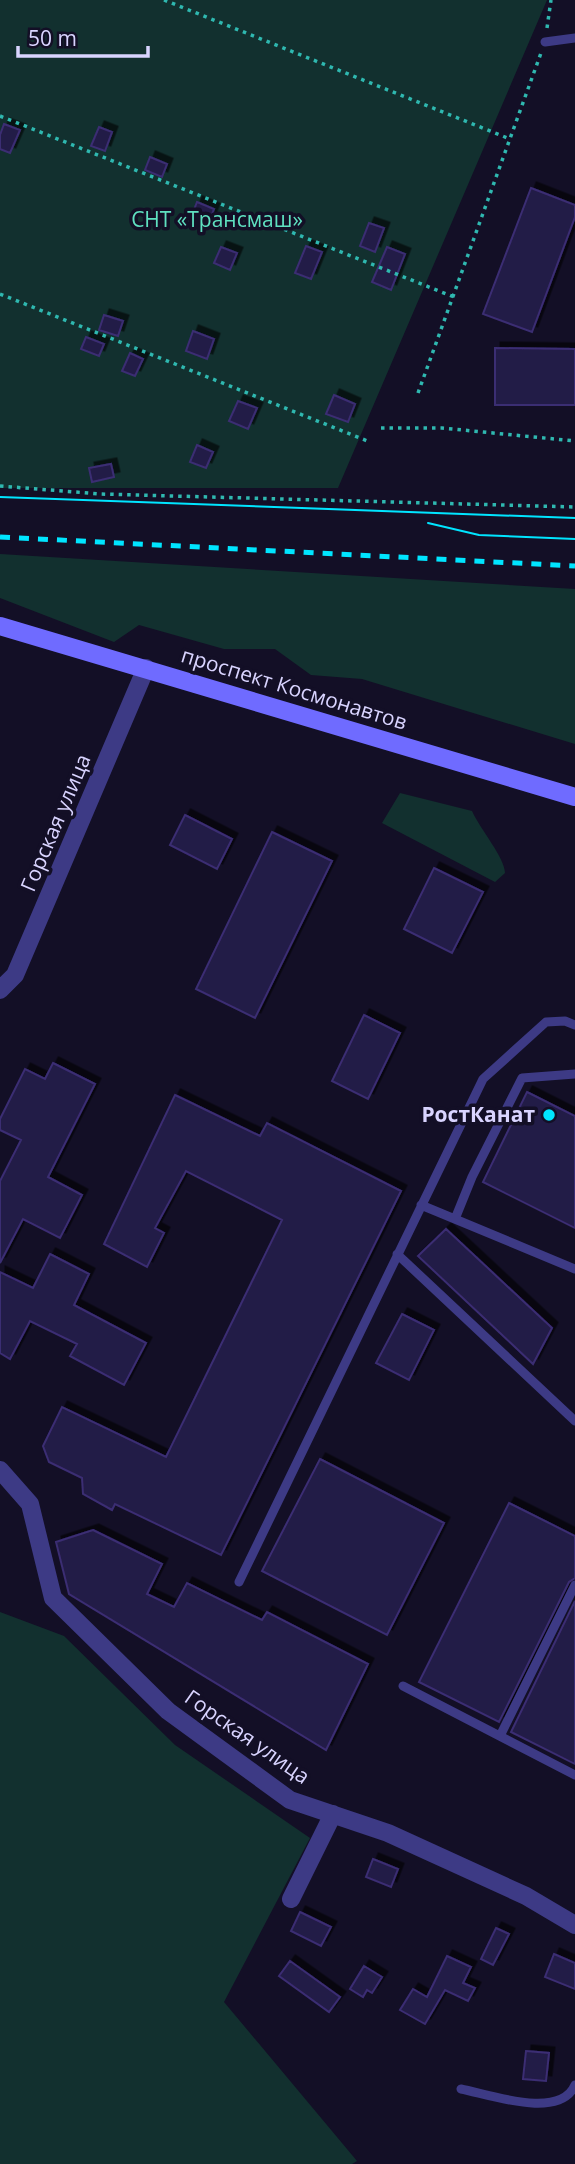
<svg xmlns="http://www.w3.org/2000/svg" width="575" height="2164" viewBox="0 0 575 2164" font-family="'Open Sans',sans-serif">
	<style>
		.green { fill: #12302f }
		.building { fill: #241b47; stroke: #3b2d73; stroke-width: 2; filter: url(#shadow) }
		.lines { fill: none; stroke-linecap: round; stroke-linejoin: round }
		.path { stroke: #2fb8b0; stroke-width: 3.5; stroke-dasharray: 3.5 5; stroke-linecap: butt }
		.service { stroke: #3d3a85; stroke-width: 9 }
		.minor { stroke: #3d3a85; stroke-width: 18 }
		.secondary { stroke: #6f6bff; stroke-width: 18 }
		.tram { stroke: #00e5ff; stroke-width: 2 }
		.rail { stroke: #00e5ff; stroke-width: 5; stroke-dasharray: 10 9; stroke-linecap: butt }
		.poi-dot { fill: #00e5ff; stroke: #130f26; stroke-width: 2.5 }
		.labels { text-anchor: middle; stroke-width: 7; stroke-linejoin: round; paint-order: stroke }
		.park-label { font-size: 21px; fill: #5fe0c0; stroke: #130f26 }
		.street-label { font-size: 21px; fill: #d9d4ff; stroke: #130f26 }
		.poi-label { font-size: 21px; font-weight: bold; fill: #d9d4ff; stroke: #130f26; text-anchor: end }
	</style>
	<defs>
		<filter id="shadow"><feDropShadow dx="5.5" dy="-5.5" stdDeviation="0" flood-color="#0009"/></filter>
	</defs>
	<rect width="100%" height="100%" fill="#130f26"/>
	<path class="green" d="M 0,0 L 547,0 L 338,488 L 0,488 Z
		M 0,554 L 575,589 L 575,744 L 362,679 L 311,675 L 275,649 L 224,649 L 139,625 L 114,642 L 0,598 Z
		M 400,793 L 472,811 C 480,829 505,858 505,873 L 495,882 L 382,823 Z
		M 0,1612 L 64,1636 L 175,1745 L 310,1838 L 224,2002 L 357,2161 L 352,2164 L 0,2164 Z"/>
	<path class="building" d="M 4,124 L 20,130 L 10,153 L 0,149 L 0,135 Z
		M 99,127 L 112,132 L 105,151 L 91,146 Z
		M 150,157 L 167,164 L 162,177 L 145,170 Z
		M 531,188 L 575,205 L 575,217 L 532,332 L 483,314 Z
		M 197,202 L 214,209 L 209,222 L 192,215 Z
		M 369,223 L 384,228 L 375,252 L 360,246 Z
		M 306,246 L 322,252 L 311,279 L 295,273 Z
		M 221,247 L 237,253 L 230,270 L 214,263 Z
		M 387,247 L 405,254 L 391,290 L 372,282 Z
		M 104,315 L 123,321 L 118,336 L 99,330 Z
		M 193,331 L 214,339 L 207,359 L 186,351 Z
		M 86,337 L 104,344 L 99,356 L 81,349 Z
		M 495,348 L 575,349 L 575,405 L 495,405 Z
		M 130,353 L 143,359 L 135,376 L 122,371 Z
		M 334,395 L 355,404 L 348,422 L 326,414 Z
		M 238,401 L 257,408 L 248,429 L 229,421 Z
		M 197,445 L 213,452 L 206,468 L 190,462 Z
		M 111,464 L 114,477 L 92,482 L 89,468 Z
		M 185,815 L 232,839 L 217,869 L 170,845 Z
		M 272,832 L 332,861 L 255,1018 L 196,989 Z
		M 434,868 L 483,892 L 452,953 L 404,929 Z
		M 364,1015 L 400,1033 L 368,1099 L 332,1081 Z
		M 53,1063 L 95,1084 L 48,1177 L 82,1195 L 60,1238 L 23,1219 L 0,1263 L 0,1181 L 21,1140 L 0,1130 L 0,1119 L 25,1069 L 45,1079 Z
		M 527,1092 L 575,1116 L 575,1228 L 483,1182 Z
		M 175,1095 L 260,1136 L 267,1123 L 401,1191 L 221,1555 L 115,1504 L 112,1510 L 83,1494 L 82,1478 L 49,1462 L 43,1446 L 62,1407 L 166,1457 L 282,1220 L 186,1171 L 155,1228 L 164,1233 L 147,1267 L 104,1244 Z
		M 446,1229 L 552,1328 L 533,1364 L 418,1256 Z
		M 50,1254 L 89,1274 L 74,1305 L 146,1343 L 124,1385 L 70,1356 L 77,1344 L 30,1321 L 10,1359 L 0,1353 L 0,1272 L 33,1288 Z
		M 402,1314 L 434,1330 L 409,1380 L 376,1363 Z
		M 320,1459 L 444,1523 L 387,1635 L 262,1571 Z
		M 509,1503 L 575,1536 L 575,1578 L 569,1582 L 499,1722 L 419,1682 Z
		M 93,1530 L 162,1564 L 147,1594 L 174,1607 L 187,1583 L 262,1620 L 267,1612 L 368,1664 L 326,1750 L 69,1594 L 56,1542 Z
		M 575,1601 L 575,1764 L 511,1732 Z
		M 373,1859 L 398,1869 L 391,1887 L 366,1877 Z
		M 300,1912 L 331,1927 L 321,1946 L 291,1931 Z
		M 496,1928 L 509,1934 L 493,1965 L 481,1959 Z
		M 554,1954 L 575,1963 L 575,1989 L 545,1977 Z
		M 447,1956 L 471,1967 L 463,1983 L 475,1988 L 468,2001 L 445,1990 L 425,2024 L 400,2010 L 413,1989 L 427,1997 Z
		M 290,1961 L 340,1997 L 329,2012 L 279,1976 Z
		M 364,1966 L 382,1977 L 372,1993 L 367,1990 L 363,1997 L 350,1989 Z
		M 526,2051 L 549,2053 L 546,2081 L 523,2079 Z"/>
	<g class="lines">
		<path class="path" d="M 164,0 L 510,139
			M 547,28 L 551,0
			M 0,116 L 454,297
			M 0,294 L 370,442
			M 418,393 L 541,53
			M 381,428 L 442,428 L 575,441
			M 0,486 L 100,494 L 575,507"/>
		<path class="service" d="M 545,42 L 575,38
			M 421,1205 L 575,1269
			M 455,1219 L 472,1177 L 522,1078 L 575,1074
			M 397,1254 L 575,1421
			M 239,1582 L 483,1079 L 546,1022 L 565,1021 L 575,1025
			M 403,1686 L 575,1775
			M 500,1736 L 575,1585
			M 461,2089 C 491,2095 560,2120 575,2085"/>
		<path class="minor" d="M 0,990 L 15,975 L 146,668
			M 0,1470 L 30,1504 L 53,1598 L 168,1711 L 290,1800 L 388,1833 L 526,1896 L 575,1925
			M 291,1899 L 333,1814"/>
		<path class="secondary" d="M 0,626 L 575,797"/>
		<path class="tram" d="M 0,497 L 575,518
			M 428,523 L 479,535 L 575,539"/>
		<path class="rail" d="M 0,537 L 575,566"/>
	</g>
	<circle class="poi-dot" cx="549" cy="1115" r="7"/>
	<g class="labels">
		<g class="park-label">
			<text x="217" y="227">СНТ «Трансмаш»</text>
		</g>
		<g class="street-label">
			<text transform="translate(294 689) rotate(17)" y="7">проспект Космонавтов</text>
			<text transform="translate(56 823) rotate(-67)" y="7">Горская улица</text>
			<text transform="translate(247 1737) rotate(35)" y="7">Горская улица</text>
		</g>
		<g class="poi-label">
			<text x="535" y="1122">РостКанат</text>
		</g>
	</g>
	<path d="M18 46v10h130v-10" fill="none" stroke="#d9d4ff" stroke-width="3.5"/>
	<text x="28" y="46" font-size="21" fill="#d9d4ff" stroke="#130f26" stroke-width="5" paint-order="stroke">50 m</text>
</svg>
